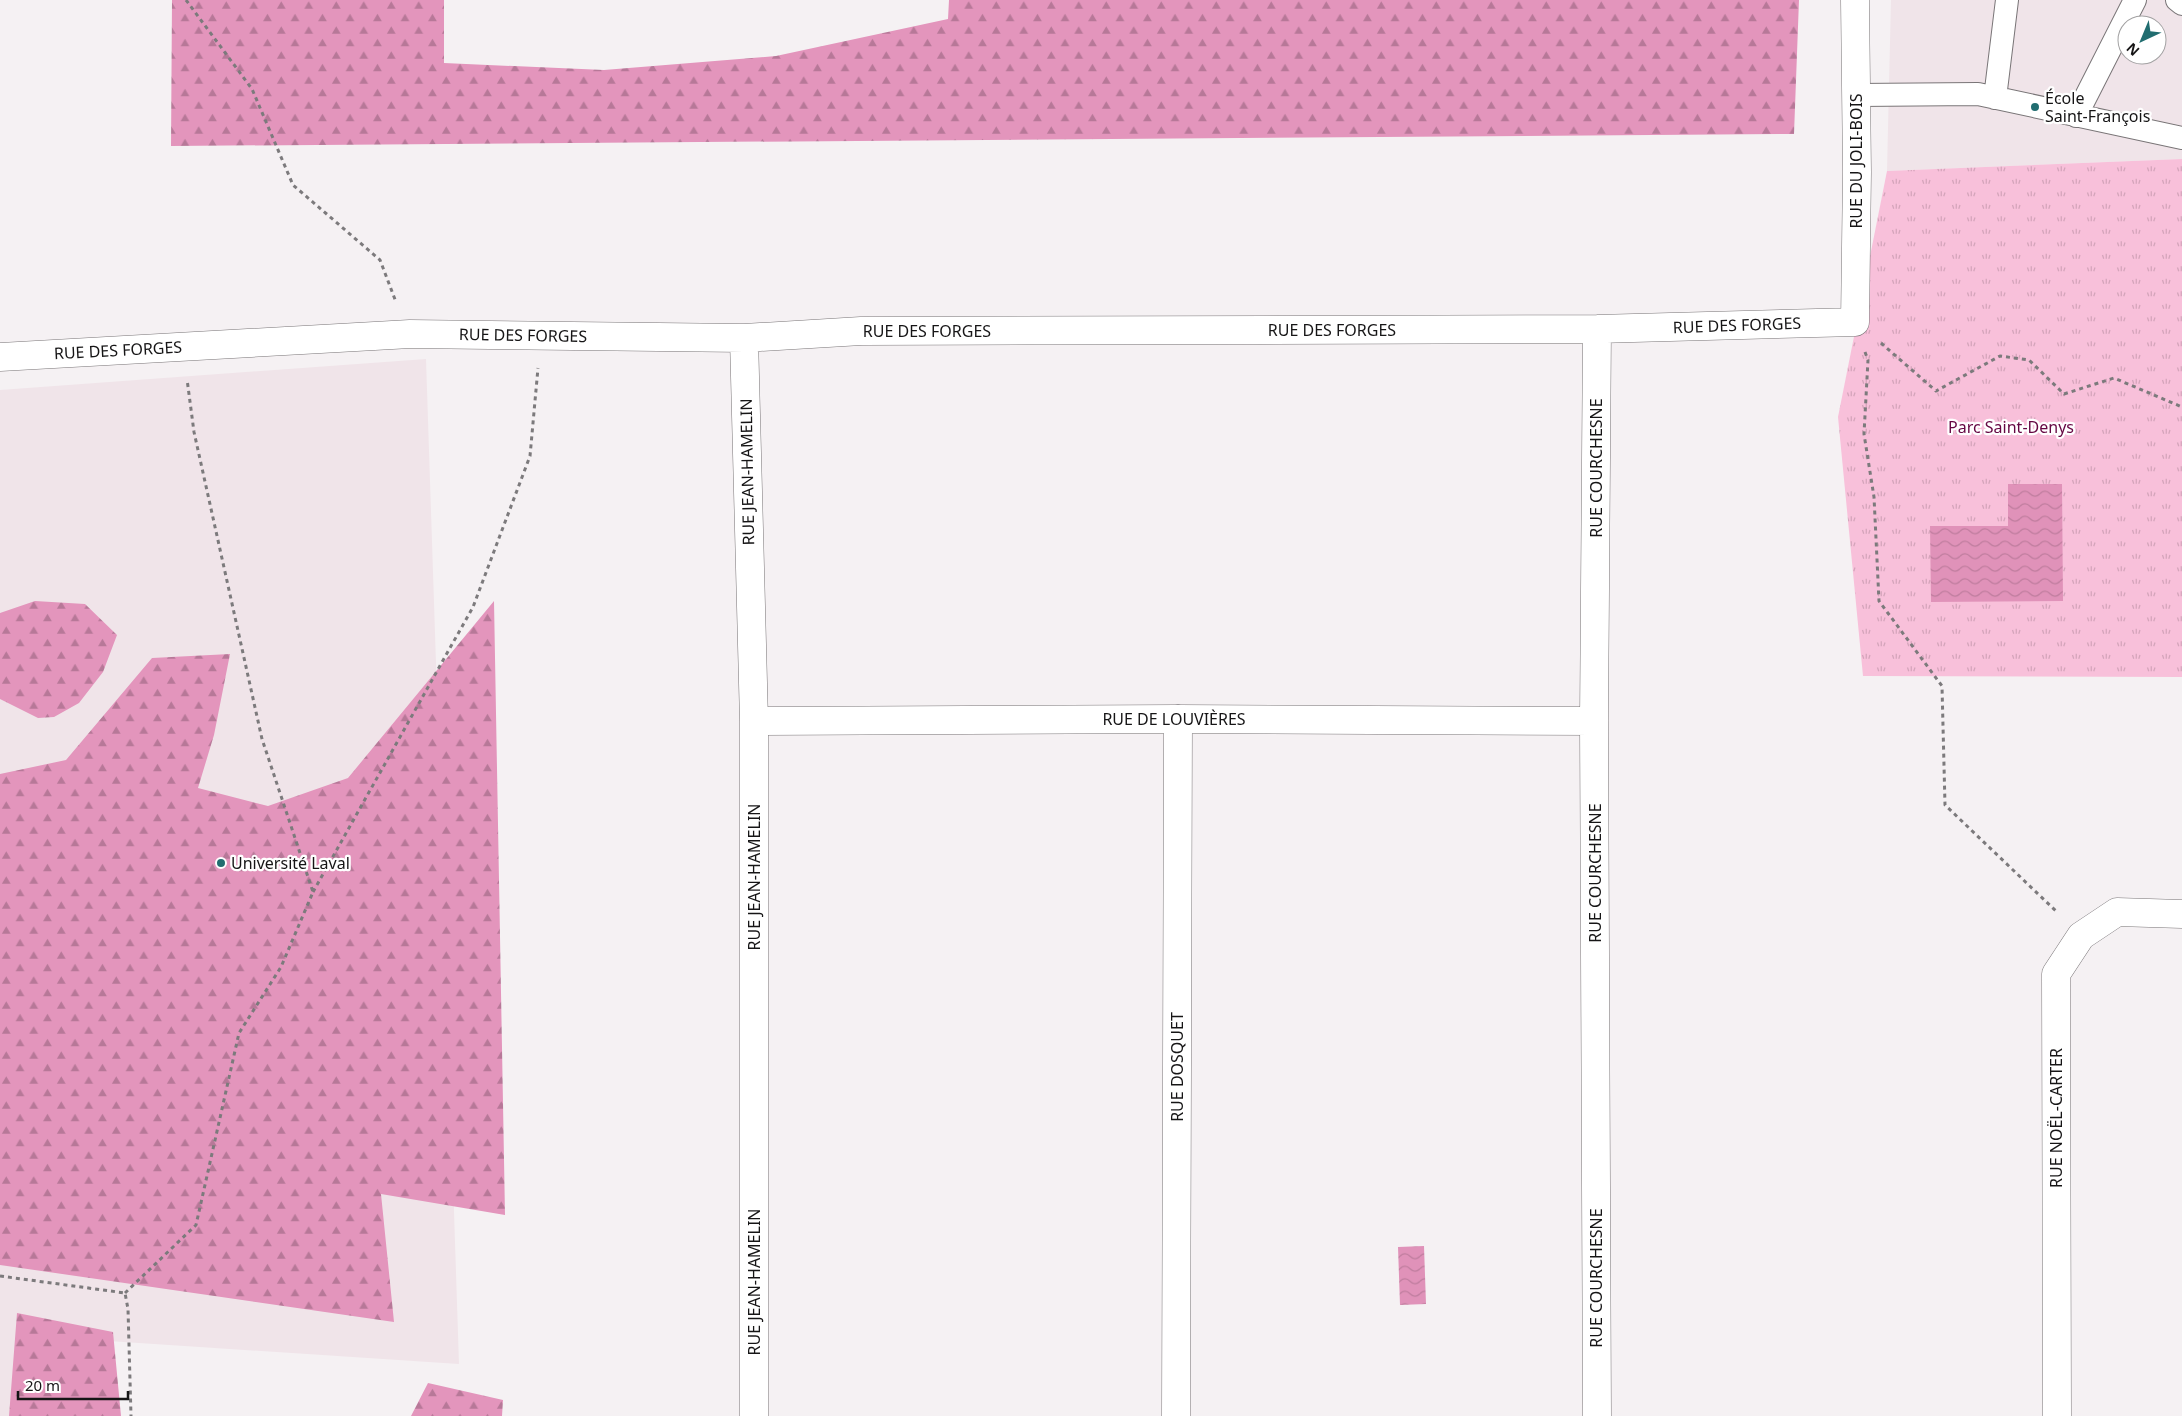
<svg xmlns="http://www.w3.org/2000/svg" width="2182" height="1416" viewBox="0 0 2182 1416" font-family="'Noto Sans',sans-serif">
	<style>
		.built { fill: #f0e4e9; fill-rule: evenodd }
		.forest { fill: url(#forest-firs) }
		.park { fill: url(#park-tufts) }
		.water { fill: url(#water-waves) }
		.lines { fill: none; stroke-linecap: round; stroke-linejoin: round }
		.lane-casing { stroke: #797577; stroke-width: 24 }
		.street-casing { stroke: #797577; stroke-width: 29 }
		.path { stroke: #7c7a7c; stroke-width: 3; stroke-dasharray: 4 4; stroke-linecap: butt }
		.lane { stroke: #fff; stroke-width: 22 }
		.street { stroke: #fff; stroke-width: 28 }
		.poi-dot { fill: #216d70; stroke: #fff; stroke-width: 2 }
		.labels { text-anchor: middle; stroke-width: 4.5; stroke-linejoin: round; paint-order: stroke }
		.poi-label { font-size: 16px; fill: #161516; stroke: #fff; text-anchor: start }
		.street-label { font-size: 16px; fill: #161516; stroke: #fff }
		.park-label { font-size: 16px; fill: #650743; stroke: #fff }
	</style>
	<defs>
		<pattern id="forest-firs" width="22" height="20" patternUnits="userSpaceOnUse" patternTransform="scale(1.25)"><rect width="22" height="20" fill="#e395bc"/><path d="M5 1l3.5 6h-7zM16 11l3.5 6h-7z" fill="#b77898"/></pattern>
		<pattern id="park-tufts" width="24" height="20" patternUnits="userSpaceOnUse" patternTransform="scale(1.25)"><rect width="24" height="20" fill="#f8c0da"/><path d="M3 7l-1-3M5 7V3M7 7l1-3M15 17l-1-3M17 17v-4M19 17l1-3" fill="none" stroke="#d4a4ba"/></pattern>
		<pattern id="water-waves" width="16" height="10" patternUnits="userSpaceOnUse" patternTransform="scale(1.25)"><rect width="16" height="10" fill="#e092b9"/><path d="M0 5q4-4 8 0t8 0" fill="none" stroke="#bf7d9e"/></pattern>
	</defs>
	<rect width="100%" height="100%" fill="#f5f1f3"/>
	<path class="built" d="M 1891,0 L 2182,0 L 2182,159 L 1887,171 ZM 2127,25 L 2157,25 L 2157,55 L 2127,55 Z
		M 426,359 L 459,1364 L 18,1335 L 21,1416 L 0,1416 L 0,390 Z"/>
	<path class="forest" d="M 172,0 L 444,0 L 444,63 L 604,70 L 776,56 L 948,19 L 949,0 L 1799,0 L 1794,134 L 171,146 Z
		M 35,601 L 85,604 L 117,635 L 103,672 L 79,703 L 54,717 L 38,718 L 0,699 L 0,613 Z
		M 494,601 L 505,1215 L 381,1194 L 394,1322 L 0,1265 L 0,774 L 66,760 L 152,658 L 230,654 L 214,735 L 198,788 L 268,806 L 348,778 Z
		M 17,1313 L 113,1332 L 121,1416 L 9,1416 Z
		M 428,1383 L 503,1400 L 502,1416 L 411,1416 Z"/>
	<path class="park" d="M 2182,159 L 2182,677 L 1863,676 L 1838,417 L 1887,171 Z"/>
	<path class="water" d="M 2008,484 L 2062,484 L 2063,601 L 1931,602 L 1930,526 L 2008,526 Z
		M 1424,1246 L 1426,1304 L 1400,1305 L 1398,1247 Z"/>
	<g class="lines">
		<defs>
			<path id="lane" d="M 2177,0 L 2182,4
				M 1857,95 L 1978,94 L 2182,138
				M 1995,98 L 2007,0
				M 2076,116 L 2135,0"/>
			<path id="street" d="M 1597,329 L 1594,721 L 1597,1416
				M 744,338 L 754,721 L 754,1416
				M 0,357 L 410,334 L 744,338 L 861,331 L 1597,329 L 1855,322 L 1857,172 L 1855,0
				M 754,721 L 1178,719 L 1594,721
				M 1176,1416 L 1178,719
				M 2057,1416 L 2056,974 L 2081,936 L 2117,912 L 2182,914"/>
		</defs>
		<use href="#lane" class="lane-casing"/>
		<use href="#street" class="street-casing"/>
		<path class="path" d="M 186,0 L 252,89 L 293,185 L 380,260 L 396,302
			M 1881,343 L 1936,391 L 2000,356 L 2029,360 L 2064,394 L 2114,378 L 2182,407
			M 1865,352 L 1868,360 L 1864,434 L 1874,497 L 1879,601 L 1942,686 L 1945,805 L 2058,913
			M 313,892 L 473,607 L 530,456 L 538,368
			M 0,1276 L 125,1293 L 128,1309 L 131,1416
			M 125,1293 L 196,1225 L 239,1033 L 281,967 L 313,892 L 262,739 L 194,432 L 187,379"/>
		<use href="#lane" class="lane"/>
		<use href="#street" class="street"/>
	</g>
	<g class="poi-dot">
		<circle cx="2035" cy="107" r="5"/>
		<circle cx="221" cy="863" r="5"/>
	</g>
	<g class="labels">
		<g class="poi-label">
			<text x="2045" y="104">École<tspan x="2045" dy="18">Saint-François</tspan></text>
			<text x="231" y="869">Université Laval</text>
		</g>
		<g class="street-label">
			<text transform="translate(1856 161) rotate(-90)" y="6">RUE DU JOLI-BOIS</text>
			<text transform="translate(1737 325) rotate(-2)" y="6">RUE DES FORGES</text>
			<text x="1332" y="336">RUE DES FORGES</text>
			<text x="927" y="337">RUE DES FORGES</text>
			<text transform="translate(523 335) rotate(1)" y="6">RUE DES FORGES</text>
			<text transform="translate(118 350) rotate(-3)" y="6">RUE DES FORGES</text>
			<text transform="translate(1596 468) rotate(-90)" y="6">RUE COURCHESNE</text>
			<text transform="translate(747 472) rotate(-91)" y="6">RUE JEAN-HAMELIN</text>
			<text x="1174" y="725">RUE DE LOUVIÈRES</text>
			<text transform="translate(1595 873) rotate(-90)" y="6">RUE COURCHESNE</text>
			<text transform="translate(754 877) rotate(-90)" y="6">RUE JEAN-HAMELIN</text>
			<text transform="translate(1177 1067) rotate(-90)" y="6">RUE DOSQUET</text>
			<text transform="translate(2056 1118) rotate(-90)" y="6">RUE NOËL-CARTER</text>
			<text transform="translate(1596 1278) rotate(-90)" y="6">RUE COURCHESNE</text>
			<text transform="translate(754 1282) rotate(-90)" y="6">RUE JEAN-HAMELIN</text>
		</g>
		<g class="park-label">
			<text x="2011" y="433">Parc Saint-Denys</text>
		</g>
	</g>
	<g transform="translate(2142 40) rotate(224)"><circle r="24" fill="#ffffff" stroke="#a2a1a2"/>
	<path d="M0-4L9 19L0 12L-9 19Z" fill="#216d70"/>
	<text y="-8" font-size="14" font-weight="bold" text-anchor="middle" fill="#161516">N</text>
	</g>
	<path d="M18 1391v8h110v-8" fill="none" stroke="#161516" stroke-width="2.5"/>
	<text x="25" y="1391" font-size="15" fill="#161516" stroke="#ffffff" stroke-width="4" paint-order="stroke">20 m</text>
</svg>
